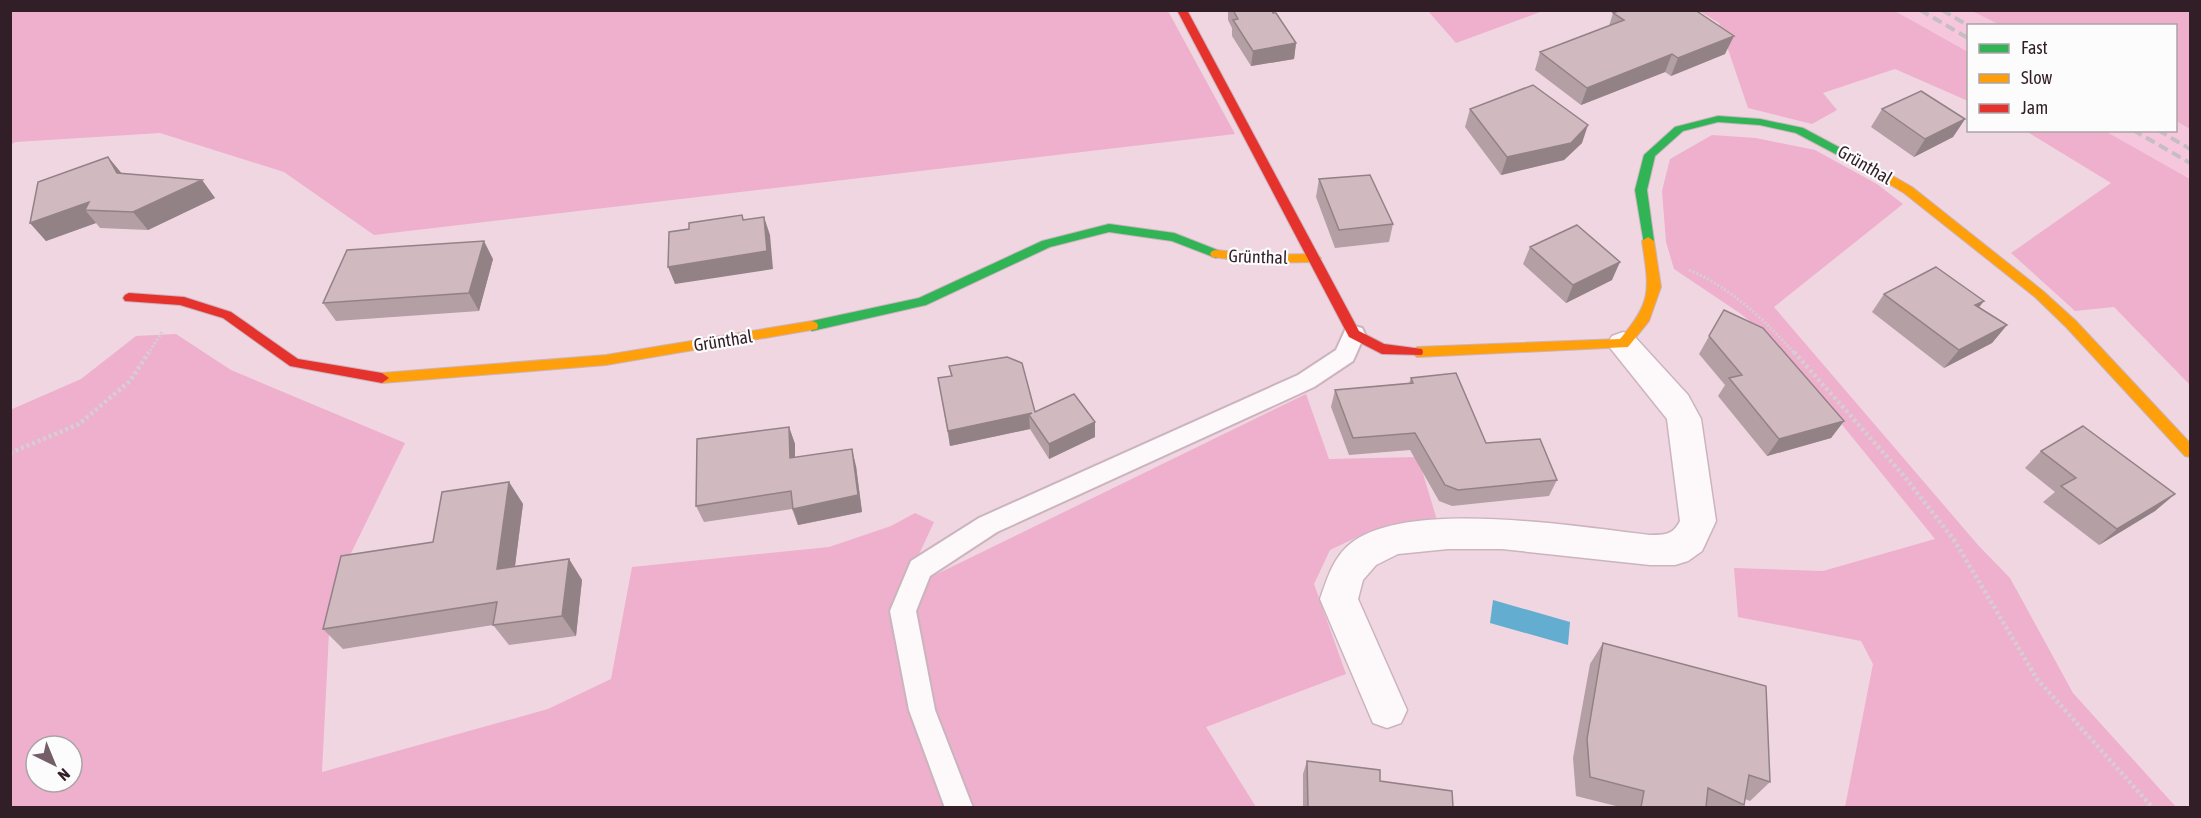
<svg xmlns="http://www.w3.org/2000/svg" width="2201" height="818" viewBox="0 0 2201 818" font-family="'Asap Condensed',sans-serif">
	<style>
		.built { fill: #f6c7dc }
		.green { fill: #eeb0cd; fill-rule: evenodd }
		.water { fill: #63add1 }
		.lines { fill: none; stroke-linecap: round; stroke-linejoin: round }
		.lane-casing { stroke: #cbb4be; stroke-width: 4 }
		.street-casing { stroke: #cbb4be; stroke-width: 3 }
		.fast-casing { stroke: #cbb4be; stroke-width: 2 }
		.slow-casing { stroke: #cbb4be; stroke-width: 2 }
		.jam-casing { stroke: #cbb4be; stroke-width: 2 }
		.path-far1 { stroke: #d6ced2; stroke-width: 3; stroke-dasharray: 2 2; stroke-linecap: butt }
		.path { stroke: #d6ced2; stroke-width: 4.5; stroke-dasharray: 3 3; stroke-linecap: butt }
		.lane { fill: #fdf9fa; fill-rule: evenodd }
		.street { fill: #fdf9fa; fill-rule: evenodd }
		.fast { fill: #30b455; fill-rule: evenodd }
		.slow { fill: #ff9f0a; fill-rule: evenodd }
		.jam { fill: #e5322d; fill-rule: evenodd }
		.rail { stroke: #c6bec2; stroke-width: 4; stroke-dasharray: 10 5; stroke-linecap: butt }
		.wall { fill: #b39fa4 }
		.shaded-wall { fill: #928286 }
		.building { fill: #d0b9bf; stroke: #928286; stroke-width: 1.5 }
		.labels { text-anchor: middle; stroke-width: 4.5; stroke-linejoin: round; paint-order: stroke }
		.street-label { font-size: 18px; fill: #321e27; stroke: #fcfcfc }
	</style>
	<rect width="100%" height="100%" fill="#f0d6e1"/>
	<path class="built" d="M 1895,11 L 1972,11 L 2000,25 L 1968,26 L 1968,52 Z
		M 2176,121 L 2190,129 L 2190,179 L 2105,131 L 2176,130 Z"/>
	<path class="green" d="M 10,11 L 1168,11 L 1235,134 L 374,235 L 284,172 L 160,133 L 16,142 L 11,144 Z
		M 1428,11 L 1543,11 L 1456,43 Z
		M 1699,11 L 1895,11 L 1968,52 L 1968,101 L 1895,69 L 1823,93 L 1837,110 L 1812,124 L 1748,108 L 1719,23 Z
		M 1972,11 L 2190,11 L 2190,129 L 2176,121 L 2176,26 L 2000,25 Z
		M 2026,131 L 2105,131 L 2190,179 L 2190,385 L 2114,307 L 2075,311 L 2011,253 L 2111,183 Z
		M 1712,135 L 1756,138 L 1815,150 L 1877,184 L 1903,204 L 1774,307 L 1978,545 L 2010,578 L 2073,693 L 2176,807 L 1845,807 L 1873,664 L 1861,641 L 1738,617 L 1734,568 L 1823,571 L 1935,539 L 1774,341 L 1741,314 L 1674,269 L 1666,242 L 1662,191 L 1670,159 Z
		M 176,334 L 231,370 L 405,443 L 331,594 L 322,772 L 548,709 L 611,679 L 632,567 L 829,547 L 891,526 L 915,513 L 934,522 L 902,591 L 1306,394 L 1329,459 L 1418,457 L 1437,520 L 1370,531 L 1330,550 L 1314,584 L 1346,674 L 1206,727 L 1256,807 L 11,807 L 10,410 L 81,379 L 136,336 ZM 36,746 L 72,746 L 72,782 L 36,782 Z"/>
	<path class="water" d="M 1493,600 L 1570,622 L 1568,645 L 1490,623 Z"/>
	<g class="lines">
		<defs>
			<path id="lane" d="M 1354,326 L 1362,328 L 1365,334 L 1353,361 L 1314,387 L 997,532 L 930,576 L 916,611 L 935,710 L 973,808 L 945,808 L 909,710 L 890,611 L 911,561 L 979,518 L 1298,375 L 1336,350 L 1346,328 Z"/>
			<path id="street" d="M 1623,332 L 1634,336 L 1688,395 L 1701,419 L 1716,521 L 1702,551 L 1688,561 L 1675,565 L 1650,565 L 1502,549 L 1448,549 L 1398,554 L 1376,565 L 1363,580 L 1358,599 L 1407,710 L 1401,723 L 1387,728 L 1373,723 L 1320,599 C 1327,579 1333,558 1350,544 C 1406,498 1579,527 1650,535 C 1665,535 1673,535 1680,521 L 1667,419 L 1607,344 L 1612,336 Z"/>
			<path id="fast" d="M 1718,116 L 1760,119 L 1803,128 L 1876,167 L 1870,171 L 1866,170 L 1796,133 L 1760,125 L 1718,122 L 1683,131 L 1655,156 L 1647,190 L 1654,241 L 1652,244 L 1644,244 L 1635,190 L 1644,155 L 1675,127 Z
				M 1109,224 L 1174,233 L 1220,251 L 1222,254 L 1216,258 L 1172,241 L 1109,232 L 1050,247 L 926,305 L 812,331 L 806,326 L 812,321 L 919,298 L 1042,241 Z"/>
			<path id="slow" d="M 1870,163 L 1912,187 L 2043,291 L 2076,321 L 2190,443 L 2190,457 L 2185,456 L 2066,327 L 2035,297 L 1904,193 L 1866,170 L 1866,164 Z
				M 1648,237 L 1654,241 L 1661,287 L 1649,321 L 1628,347 L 1417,357 L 1411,352 L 1417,347 L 1620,339 C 1653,301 1649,289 1642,241 Z
				M 1216,250 L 1263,255 L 1315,254 L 1321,258 L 1315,262 L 1263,263 L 1212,257 L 1210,254 L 1212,251 Z
				M 812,321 L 817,323 L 818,326 L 817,329 L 606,365 L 382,383 L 375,378 L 382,373 L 606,355 Z"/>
			<path id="jam" d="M 1177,10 L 1187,10 L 1359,331 L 1384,344 L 1422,349 L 1423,352 L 1422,355 L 1382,354 L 1349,337 Z
				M 129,293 L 184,297 L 231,312 L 298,359 L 382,373 L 389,378 L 382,383 L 290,366 L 223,318 L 180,305 L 125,301 L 123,298 L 125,295 Z"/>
		</defs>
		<use href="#lane" class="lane-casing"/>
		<use href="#street" class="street-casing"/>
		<use href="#fast" class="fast-casing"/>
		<use href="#slow" class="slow-casing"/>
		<use href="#jam" class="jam-casing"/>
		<path class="path-far1" d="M 1689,270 C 1730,287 1766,321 1795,354
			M 148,354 L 162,332"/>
		<path class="path" d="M 1794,352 L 1904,476 L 1954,540 L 2037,679 L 2153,808
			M 10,453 L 79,424 L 130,381 L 149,352"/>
		<use href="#lane" class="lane"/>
		<use href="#street" class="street"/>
		<use href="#fast" class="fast"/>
		<use href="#slow" class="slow"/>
		<use href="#jam" class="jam"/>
		<path class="rail" d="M 1920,10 L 1968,38
			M 1942,10 L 1969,26
			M 2133,130 L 2190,163
			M 2158,130 L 2190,149"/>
	</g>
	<path class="wall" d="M 1228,10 L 1272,10 L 1296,43 L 1294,59 L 1251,66 L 1232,36 L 1232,28 L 1228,20 Z
		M 1613,13 L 1725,54 L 1671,76 L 1665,72 L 1581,105 L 1535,70 L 1540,52 L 1609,26 Z
		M 1470,109 L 1582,143 L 1564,160 L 1501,175 L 1465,127 Z
		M 1882,109 L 1965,119 L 1953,137 L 1914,157 L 1871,127 Z
		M 108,157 L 122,174 L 202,180 L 215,198 L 148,230 L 100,228 L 96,223 L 46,241 L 30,223 Z
		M 1319,179 L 1393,224 L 1389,242 L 1335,248 L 1316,197 Z
		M 1530,247 L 1612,280 L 1566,303 L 1523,264 Z
		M 493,259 L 479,311 L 336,321 L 323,303 Z
		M 1884,294 L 1984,301 L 1979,307 L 2007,325 L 1992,343 L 1944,368 L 1872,312 Z
		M 1724,310 L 1844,421 L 1831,438 L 1767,456 L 1718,396 L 1725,385 L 1699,354 Z
		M 949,366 L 1035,412 L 1095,422 L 1095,437 L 1049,459 L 1030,429 L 950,446 L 938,378 L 951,376 Z
		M 1411,378 L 1486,443 L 1557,480 L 1549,496 L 1452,506 L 1439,501 L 1410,450 L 1349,455 L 1331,407 L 1335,390 L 1409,383 Z
		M 789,427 L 795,444 L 795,458 L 856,466 L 862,512 L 798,525 L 792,509 L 704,522 L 696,506 Z
		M 2041,451 L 2175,494 L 2155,511 L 2099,545 L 2043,502 L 2055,492 L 2025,468 Z
		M 509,482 L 523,504 L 515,566 L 569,559 L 582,580 L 576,636 L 509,645 L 493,625 L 343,649 L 323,629 Z
		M 1603,643 L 1770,782 L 1750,801 L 1745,799 L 1744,805 L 1741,807 L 1620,807 L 1576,796 L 1573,758 L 1590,664 Z
		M 1307,761 L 1380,781 L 1453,807 L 1303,807 L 1303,774 Z"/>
	<path class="shaded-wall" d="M 1734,36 L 1725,54 L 1671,76 L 1678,58 Z
		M 1296,43 L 1294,59 L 1251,66 L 1253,51 Z
		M 1672,54 L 1665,72 L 1581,105 L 1587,88 Z
		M 1965,119 L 1953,137 L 1914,157 L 1925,139 Z
		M 1588,125 L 1582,143 L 1564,160 L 1501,175 L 1507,157 Z
		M 108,157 L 123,175 L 117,173 Z
		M 202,180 L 215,198 L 148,230 L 133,212 Z
		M 89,202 L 85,210 L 96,223 L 46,241 L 30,223 Z
		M 764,217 L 770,235 L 773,269 L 675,284 L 668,267 Z
		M 484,241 L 493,259 L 479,311 L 469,293 Z
		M 1620,262 L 1612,280 L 1566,303 L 1573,285 Z
		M 1984,301 L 1970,318 L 1975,305 Z
		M 2007,325 L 1992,343 L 1944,368 L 1959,350 Z
		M 1032,413 L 1029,415 L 1030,429 L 950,446 L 948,431 Z
		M 1844,421 L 1831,438 L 1767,456 L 1779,439 Z
		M 1095,422 L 1095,437 L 1049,459 L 1049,444 Z
		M 789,427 L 795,444 L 795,475 L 790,458 Z
		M 852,449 L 856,466 L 862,512 L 798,525 L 793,509 Z
		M 509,482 L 523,504 L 512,589 L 497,569 Z
		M 2175,494 L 2155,511 L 2099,545 L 2117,529 Z
		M 569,559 L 582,580 L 576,636 L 562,616 Z"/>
	<path class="building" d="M 1233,10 L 1272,10 L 1273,13 L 1276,13 L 1296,43 L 1253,51 L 1233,20 L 1238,19 Z
		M 1621,10 L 1695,10 L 1734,36 L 1678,58 L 1672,54 L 1587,88 L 1540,52 L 1624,20 L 1613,13 Z
		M 1533,85 L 1588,125 L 1571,143 L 1507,157 L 1470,109 Z
		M 1921,91 L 1965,119 L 1925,139 L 1882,109 Z
		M 108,157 L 117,173 L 202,180 L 133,212 L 85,210 L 89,202 L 30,223 L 38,182 Z
		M 1370,175 L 1393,224 L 1339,230 L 1319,179 Z
		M 742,215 L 743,220 L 764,217 L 767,251 L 668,267 L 669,232 L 689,229 L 689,223 Z
		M 1577,225 L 1620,262 L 1573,285 L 1530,247 Z
		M 484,241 L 469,293 L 323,303 L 347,250 Z
		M 1936,267 L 1984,301 L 1975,305 L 2007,325 L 1959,350 L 1884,294 Z
		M 1724,310 L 1763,328 L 1844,421 L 1779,439 L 1729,378 L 1742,375 L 1709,336 Z
		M 1007,357 L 1022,363 L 1035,412 L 1074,394 L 1095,422 L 1049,444 L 1029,415 L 1032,413 L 948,431 L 938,378 L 952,376 L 949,366 Z
		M 1456,373 L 1486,443 L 1540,439 L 1557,480 L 1458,490 L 1445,485 L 1415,433 L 1353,438 L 1335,390 L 1413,383 L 1411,378 Z
		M 2083,426 L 2175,494 L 2117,529 L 2061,486 L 2076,478 L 2041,451 Z
		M 789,427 L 790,458 L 852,449 L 858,495 L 793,509 L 791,491 L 696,506 L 697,439 Z
		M 509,482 L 497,569 L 569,559 L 562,616 L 493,625 L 497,602 L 323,629 L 341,556 L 433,542 L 442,492 Z
		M 1603,643 L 1766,686 L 1770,782 L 1749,775 L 1744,805 L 1708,788 L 1706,807 L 1641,807 L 1644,791 L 1590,777 L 1587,739 Z
		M 1307,761 L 1380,770 L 1380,781 L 1452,791 L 1453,807 L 1308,807 Z"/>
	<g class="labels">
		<g class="street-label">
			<text transform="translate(1865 165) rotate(30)" y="6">Grünthal</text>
			<text transform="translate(1258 257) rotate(2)" y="6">Grünthal</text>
			<text transform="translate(723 341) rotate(-9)" y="6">Grünthal</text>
		</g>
	</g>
	<rect width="2201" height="818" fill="none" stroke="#321e27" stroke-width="24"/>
	<rect x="1967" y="24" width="210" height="108" fill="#fcfcfc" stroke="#aba3a7" stroke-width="1.5"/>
	<rect x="1979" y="44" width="30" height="9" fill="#30b455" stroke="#aba3a7" stroke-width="1.5"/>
	<text x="2021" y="54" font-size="18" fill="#321e27">Fast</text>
	<rect x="1979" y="74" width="30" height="9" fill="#ff9f0a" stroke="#aba3a7" stroke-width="1.5"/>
	<text x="2021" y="84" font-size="18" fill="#321e27">Slow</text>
	<rect x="1979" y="104" width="30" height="9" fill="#e5322d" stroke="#aba3a7" stroke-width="1.5"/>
	<text x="2021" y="114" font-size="18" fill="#321e27">Jam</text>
	<g transform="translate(54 764) rotate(137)"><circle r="28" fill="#fcfcfc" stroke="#aba3a7" stroke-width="1.5"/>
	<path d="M0-4.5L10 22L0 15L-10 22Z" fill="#745e68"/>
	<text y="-9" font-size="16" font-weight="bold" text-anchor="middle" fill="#321e27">N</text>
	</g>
</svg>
